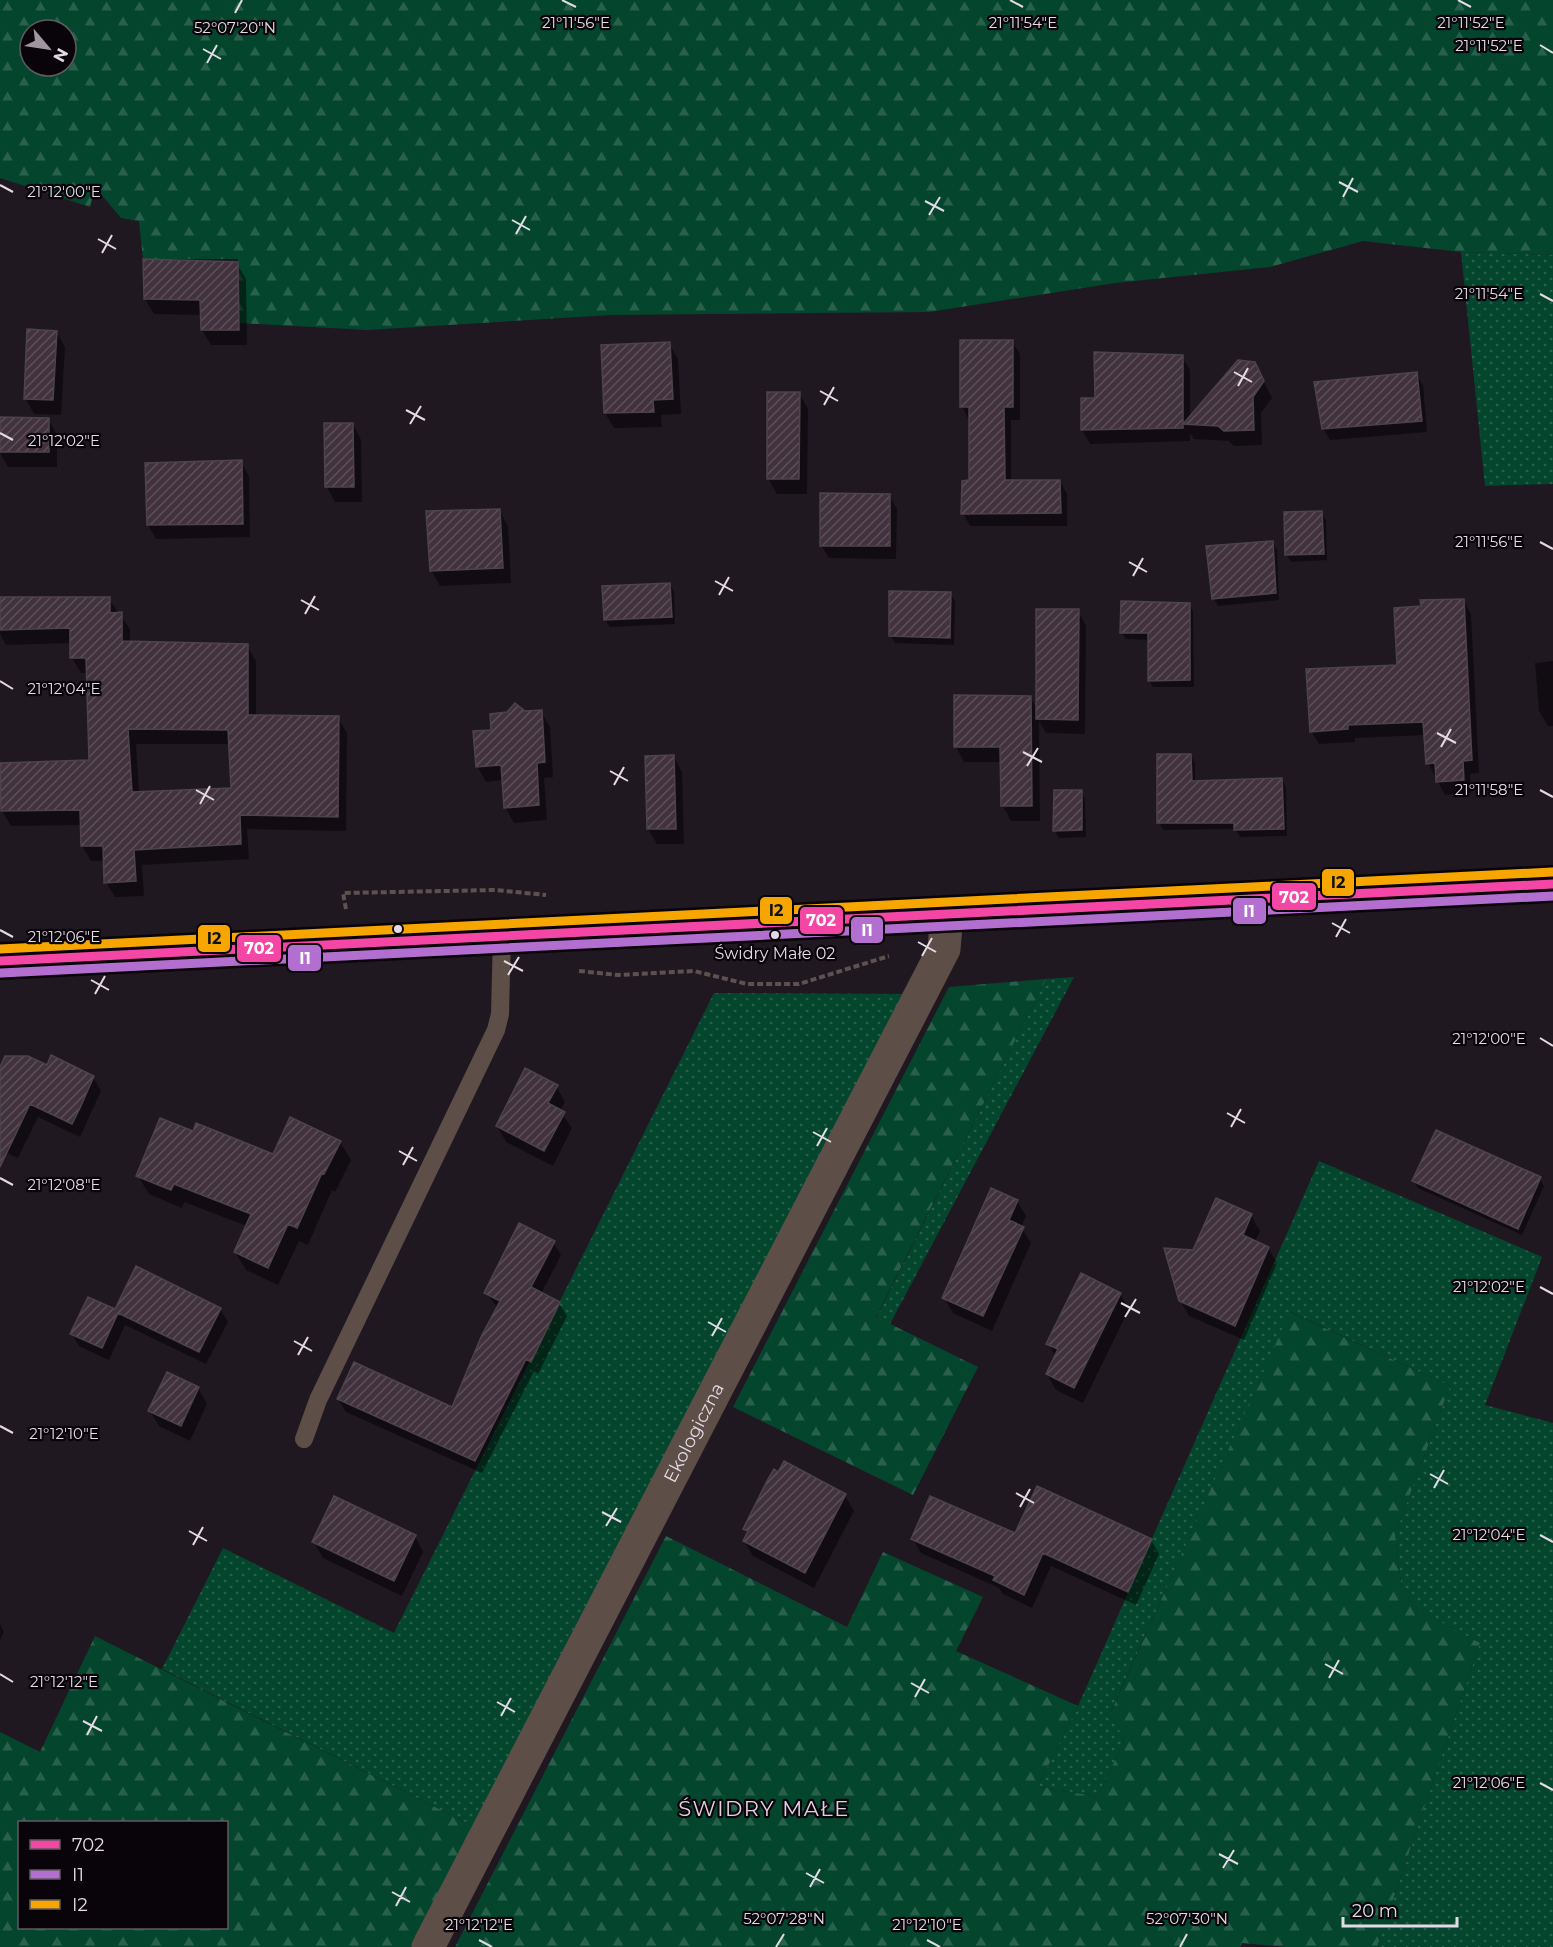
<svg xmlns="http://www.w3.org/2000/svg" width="1553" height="1947" viewBox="0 0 1553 1947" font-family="Montserrat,sans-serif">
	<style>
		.grass { fill: url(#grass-dots) }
		.forest { fill: url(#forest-firs); fill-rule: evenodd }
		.shadow { fill: #0007; fill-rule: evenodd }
		.building { fill: url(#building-hatch); stroke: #4c444a; stroke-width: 1.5; fill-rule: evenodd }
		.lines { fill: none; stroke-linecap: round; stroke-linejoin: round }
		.path { stroke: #5d524f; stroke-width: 4; stroke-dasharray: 6 3; stroke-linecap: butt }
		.service { stroke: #5d4e47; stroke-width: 18 }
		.minor { stroke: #5d4e47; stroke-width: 33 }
		.secondary { stroke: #645045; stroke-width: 33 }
		.bus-1-casing { stroke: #090409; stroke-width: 14 }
		.bus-2-casing { stroke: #090409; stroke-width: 14 }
		.bus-3-casing { stroke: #090409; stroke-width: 14 }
		.bus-1 { stroke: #f346a5; stroke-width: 9 }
		.bus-2 { stroke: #b36fd0; stroke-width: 9 }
		.bus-3 { stroke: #f7a600; stroke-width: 9 }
		.ticks { fill: none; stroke: #e3dae4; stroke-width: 2 }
		.bus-dot { fill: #e3dae4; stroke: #090409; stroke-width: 2 }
		.labels { text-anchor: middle; stroke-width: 4.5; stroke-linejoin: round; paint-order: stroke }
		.bus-label { font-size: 16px; fill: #e3dae4; stroke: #090409 }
		.street-label { font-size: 18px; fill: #e3dae4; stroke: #090409 }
		.quarter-label { font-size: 21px; letter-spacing: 1.5px; fill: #e2cfe4; stroke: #090409 }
		.ticks-label { font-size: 15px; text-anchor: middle; fill: #e3dae4; stroke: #090409; stroke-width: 4.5; stroke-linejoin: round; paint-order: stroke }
		.line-badge { stroke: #090409; stroke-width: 2 }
		.badge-label { font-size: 16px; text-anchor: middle; font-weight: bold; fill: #fff }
		.pale-badge-label { font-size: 16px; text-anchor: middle; font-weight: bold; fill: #111 }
	</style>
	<defs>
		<pattern id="grass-dots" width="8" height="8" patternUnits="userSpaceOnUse" patternTransform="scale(1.5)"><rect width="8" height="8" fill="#04462d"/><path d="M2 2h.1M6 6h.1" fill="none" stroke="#28604b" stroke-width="1.8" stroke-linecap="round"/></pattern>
		<pattern id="forest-firs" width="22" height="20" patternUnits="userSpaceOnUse" patternTransform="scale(1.5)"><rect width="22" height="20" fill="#04462d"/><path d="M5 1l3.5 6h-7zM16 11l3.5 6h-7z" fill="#28604b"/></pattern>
		<pattern id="building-hatch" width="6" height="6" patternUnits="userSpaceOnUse" patternTransform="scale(1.5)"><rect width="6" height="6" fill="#42323e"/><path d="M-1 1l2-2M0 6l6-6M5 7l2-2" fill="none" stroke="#5d4f5a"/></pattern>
	</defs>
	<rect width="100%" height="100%" fill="#201820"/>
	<path class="grass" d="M 1461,252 L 1553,255 L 1553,484 L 1485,486 Z
		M 1074,977 L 890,1324 L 876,1318 L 1046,979 Z
		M 714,993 L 908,994 L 475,1827 L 162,1669 L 223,1548 L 394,1633 Z
		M 1319,1161 L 1542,1257 L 1485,1405 L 1553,1423 L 1553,1947 L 1377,1947 L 1480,1643 L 1420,1611 L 1402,1590 L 1395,1535 L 1450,1386 L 1291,1312 L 1111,1711 L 1124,1741 L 1098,1797 L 1038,1786 L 1078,1706 Z"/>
	<path class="forest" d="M 0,0 L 1553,0 L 1553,255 L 1461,252 L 1363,241 L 1270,267 L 1115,283 L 929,312 L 611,315 L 367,330 L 239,323 L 238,259 L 143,259 L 139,221 L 121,218 L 95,187 L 90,207 L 0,178 ZM 30,30 L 66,30 L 66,66 L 30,66 Z
		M 1046,979 L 876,1317 L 978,1367 L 913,1495 L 733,1407 L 949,987 Z
		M 1290,1312 L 1450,1386 L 1395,1535 L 1402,1590 L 1420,1611 L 1480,1643 L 1377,1947 L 1287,1947 L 1242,1943 L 1240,1947 L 455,1947 L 666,1536 L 847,1627 L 883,1552 L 983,1597 L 956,1651 L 1078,1706 L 1038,1786 L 1098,1797 L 1124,1741 L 1111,1712 Z
		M 95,1636 L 475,1827 L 413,1947 L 0,1947 L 0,1732 L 40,1752 ZM 20,1822 L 226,1822 L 226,1928 L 20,1928 Z"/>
	<path class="shadow" d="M 237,264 L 246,279 L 247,345 L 211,345 L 202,330 L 202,315 L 154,314 L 145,299 Z
		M 56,332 L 65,347 L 61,415 L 34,414 L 25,398 Z
		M 1012,342 L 1020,354 L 1020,420 L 1011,420 L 1011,482 L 1060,481 L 1067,494 L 1067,526 L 970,526 L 963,513 L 970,482 L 969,420 L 962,407 Z
		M 669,344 L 678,359 L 681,414 L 661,415 L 662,427 L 614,428 L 605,413 Z
		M 1182,357 L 1190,370 L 1190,418 L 1254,363 L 1272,398 L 1261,413 L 1262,445 L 1234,446 L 1229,441 L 1194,439 L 1190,433 L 1190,441 L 1090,444 L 1082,430 L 1096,399 Z
		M 1416,374 L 1423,385 L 1427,432 L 1330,440 L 1323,429 Z
		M 799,393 L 808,409 L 807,494 L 777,494 L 768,478 Z
		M 0,419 L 49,420 L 57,435 L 57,467 L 8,467 L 0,453 Z
		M 353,424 L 361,440 L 362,502 L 335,502 L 327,487 Z
		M 241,462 L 249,476 L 250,537 L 156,539 L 148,525 Z
		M 889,496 L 897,509 L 896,559 L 829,558 L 821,545 Z
		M 499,510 L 508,526 L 511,583 L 440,586 L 431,570 Z
		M 1321,513 L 1326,520 L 1327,560 L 1291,562 L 1286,554 Z
		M 1273,543 L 1277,550 L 1279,600 L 1218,606 L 1214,599 Z
		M 670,584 L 674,592 L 675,624 L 610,627 L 605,620 Z
		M 950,594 L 955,601 L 954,645 L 895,643 L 891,636 Z
		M 0,599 L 109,599 L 130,629 L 130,643 L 247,646 L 256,661 L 256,716 L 338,718 L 347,733 L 346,831 L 247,829 L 249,859 L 142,865 L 144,896 L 115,897 L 106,882 L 105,861 L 91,861 L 82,846 L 82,825 L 11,826 L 2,811 L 91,762 L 88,673 L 81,673 L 72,658 L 72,643 L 6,645 L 0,634 ZM 136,744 L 230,744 L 232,789 L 139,793 Z
		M 1464,601 L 1471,614 L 1479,773 L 1470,774 L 1471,793 L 1445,795 L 1428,763 L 1426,735 L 1355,738 L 1355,742 L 1319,744 L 1311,731 L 1398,666 Z
		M 1189,604 L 1193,611 L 1194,687 L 1153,687 L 1149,680 L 1149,640 L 1126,639 L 1121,632 Z
		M 1078,611 L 1086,625 L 1085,734 L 1046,733 L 1039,721 L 1040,821 L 1011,821 L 1003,806 L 1002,762 L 964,762 L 956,747 L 1030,697 L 1038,710 Z
		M 1553,661 L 1553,726 L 1548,726 L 1539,711 L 1535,663 Z
		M 541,712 L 550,727 L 553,777 L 544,778 L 547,820 L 514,823 L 505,807 L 504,780 L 486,782 L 477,766 L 492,732 L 524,713 Z
		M 1191,756 L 1195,763 L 1195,782 L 1282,780 L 1286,787 L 1287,836 L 1240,837 L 1235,829 L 1163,830 L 1159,822 Z
		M 674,757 L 682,772 L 684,844 L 657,844 L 648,829 Z
		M 1081,791 L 1085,799 L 1086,837 L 1059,838 L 1055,831 Z
		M 47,1067 L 93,1077 L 101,1091 L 80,1137 L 38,1117 L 18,1158 L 0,1150 L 0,1070 Z
		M 556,1086 L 565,1102 L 560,1111 L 572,1128 L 553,1166 L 506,1142 L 497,1126 Z
		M 194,1133 L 274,1156 L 340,1142 L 351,1160 L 335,1192 L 332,1190 L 308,1245 L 299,1241 L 278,1285 L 246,1270 L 235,1252 L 247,1226 L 184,1202 L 182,1208 L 149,1194 L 138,1176 Z
		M 1540,1179 L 1544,1186 L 1522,1235 L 1418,1188 L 1414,1181 Z
		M 1017,1201 L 1026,1216 L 1021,1227 L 1031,1243 L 992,1331 L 953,1313 L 944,1298 Z
		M 1251,1215 L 1260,1231 L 1255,1242 L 1268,1248 L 1277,1263 L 1244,1340 L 1189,1316 L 1180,1300 L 1194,1252 Z
		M 553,1242 L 561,1255 L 541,1294 L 559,1303 L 567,1316 L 538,1374 L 534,1371 L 482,1473 L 346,1412 L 338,1399 L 453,1409 L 498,1308 L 486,1293 Z
		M 1120,1294 L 1129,1309 L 1083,1403 L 1056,1390 L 1047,1374 L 1056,1357 L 1048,1344 Z
		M 220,1309 L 228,1322 L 206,1364 L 125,1325 L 109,1360 L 79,1346 L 72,1334 L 116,1311 Z
		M 198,1388 L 207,1404 L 190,1441 L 159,1426 L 150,1411 Z
		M 845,1496 L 854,1511 L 814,1588 L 753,1556 L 744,1541 L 748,1535 L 745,1529 Z
		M 1016,1535 L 1151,1540 L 1159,1554 L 1136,1605 L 1051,1566 L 1032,1608 L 1003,1594 L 999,1588 L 921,1553 L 913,1539 Z
		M 415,1536 L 423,1552 L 402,1596 L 323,1558 L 314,1542 Z
		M 0,1624 L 4,1632 L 0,1640 Z"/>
	<path class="building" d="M 143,259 L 238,262 L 239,330 L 201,330 L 200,300 L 144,299 Z
		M 27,329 L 57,331 L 53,400 L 24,399 Z
		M 960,340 L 1013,340 L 1013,407 L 1004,407 L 1005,480 L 1060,480 L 1061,513 L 961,514 L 962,481 L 969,480 L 969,407 L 960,407 Z
		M 670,342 L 673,399 L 653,400 L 654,412 L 604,413 L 601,345 Z
		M 1094,352 L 1183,355 L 1183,428 L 1081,430 L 1081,398 L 1095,398 Z
		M 1238,360 L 1255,362 L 1264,381 L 1253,397 L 1254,430 L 1224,431 L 1218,426 L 1183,424 Z
		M 1417,372 L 1422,421 L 1322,429 L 1314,382 Z
		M 767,392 L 800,392 L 799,479 L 767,479 Z
		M 0,417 L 49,418 L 49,452 L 0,452 Z
		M 324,423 L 353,423 L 354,487 L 325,487 Z
		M 242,460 L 243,524 L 147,525 L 145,463 Z
		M 820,493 L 890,494 L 890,546 L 820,546 Z
		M 500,509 L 503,568 L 430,571 L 426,511 Z
		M 1322,511 L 1324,554 L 1285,555 L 1284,512 Z
		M 1273,541 L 1276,593 L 1212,599 L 1206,546 Z
		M 670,583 L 672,617 L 604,620 L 602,586 Z
		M 889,591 L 951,592 L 950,638 L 889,636 Z
		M 0,597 L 110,597 L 110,613 L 122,612 L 122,641 L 248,644 L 248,715 L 339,716 L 338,817 L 240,815 L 241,844 L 134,850 L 136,881 L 104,883 L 103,846 L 81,846 L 80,810 L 1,811 L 0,763 L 89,760 L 86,658 L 70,658 L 70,628 L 0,630 ZM 128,729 L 228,730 L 231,788 L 132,792 Z
		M 1464,599 L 1472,760 L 1463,761 L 1464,780 L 1436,782 L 1435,763 L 1426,764 L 1423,722 L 1348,725 L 1348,729 L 1310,732 L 1306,669 L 1397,665 L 1394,608 L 1421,606 L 1420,600 Z
		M 1121,601 L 1190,603 L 1190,680 L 1148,681 L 1148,633 L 1120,633 Z
		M 1036,609 L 1079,609 L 1078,720 L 1036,719 Z
		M 954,695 L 1031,696 L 1032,806 L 1001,806 L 1000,747 L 954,747 Z
		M 515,703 L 525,711 L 542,710 L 545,762 L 537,763 L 539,805 L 504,808 L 501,765 L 476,767 L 473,731 L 491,730 L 490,714 L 507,712 Z
		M 1157,754 L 1191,754 L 1192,781 L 1282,778 L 1284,829 L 1234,830 L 1234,823 L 1157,823 Z
		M 674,755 L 676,829 L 647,829 L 645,756 Z
		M 1054,790 L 1082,790 L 1082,830 L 1053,831 Z
		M 51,1055 L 94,1076 L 80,1108 L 72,1124 L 30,1104 L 0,1167 L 0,1067 L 5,1056 L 28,1056 L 47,1065 Z
		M 525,1068 L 558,1085 L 548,1103 L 565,1112 L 544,1151 L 496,1126 Z
		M 290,1117 L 341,1141 L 324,1174 L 322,1173 L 297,1228 L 288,1224 L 268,1268 L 234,1252 L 251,1214 L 174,1184 L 171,1190 L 136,1176 L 160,1118 L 193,1131 L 196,1123 L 273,1154 Z
		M 1436,1130 L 1541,1177 L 1518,1229 L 1412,1181 Z
		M 991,1188 L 1018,1200 L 1009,1220 L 1024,1227 L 983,1316 L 942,1298 Z
		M 1216,1198 L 1252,1214 L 1243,1235 L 1269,1247 L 1235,1326 L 1179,1301 L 1164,1248 L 1193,1250 Z
		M 519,1223 L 555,1241 L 531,1287 L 560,1302 L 531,1362 L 526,1359 L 475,1461 L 337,1399 L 354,1362 L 452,1407 L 481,1337 L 500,1301 L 484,1293 Z
		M 136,1266 L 221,1308 L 199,1352 L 118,1313 L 102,1348 L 70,1334 L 88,1297 L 115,1309 Z
		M 1081,1273 L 1121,1293 L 1074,1388 L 1046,1374 L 1058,1349 L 1046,1344 Z
		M 167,1372 L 199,1387 L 181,1426 L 148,1411 Z
		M 784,1461 L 846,1494 L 805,1573 L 743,1541 L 748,1531 L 743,1529 L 768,1479 L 774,1469 L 778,1472 Z
		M 1037,1486 L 1152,1539 L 1128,1592 L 1043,1553 L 1024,1595 L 993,1580 L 995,1576 L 911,1539 L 930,1496 L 1015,1533 Z
		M 334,1496 L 416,1535 L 394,1581 L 312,1542 Z"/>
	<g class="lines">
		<path class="path" d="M 346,909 L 343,893 L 495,890 L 546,895
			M 579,971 L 618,975 L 694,971 L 747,984 L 799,984 L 889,956"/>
		<path class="service" d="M 304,1439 L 318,1400 L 496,1030 L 500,1014 L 502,935"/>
		<path class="minor" id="s1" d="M 428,1947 L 944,949 L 947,914"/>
		<path class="secondary" d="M 0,961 L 1553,884"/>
		<defs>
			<path id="bus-1" d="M 0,961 L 1553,884"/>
			<path id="bus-2" d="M 1,973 L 1553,896"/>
			<path id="bus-3" d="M 0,949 L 1552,872"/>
		</defs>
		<use href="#bus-1" class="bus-1-casing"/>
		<use href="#bus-2" class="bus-2-casing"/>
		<use href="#bus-3" class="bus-3-casing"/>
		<use href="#bus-1" class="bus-1"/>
		<use href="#bus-2" class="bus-2"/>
		<use href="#bus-3" class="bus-3"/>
	</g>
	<path class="ticks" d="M 562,0 L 576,7M 1010,0 L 1023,7M 1458,0 L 1471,7M 235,13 L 242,0M 1540,45 L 1553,53M 203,49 L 221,59M 207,63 L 217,45M 1339,182 L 1358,192M 0,185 L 13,192M 1343,197 L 1353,178M 925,201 L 944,211M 929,215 L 940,197M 512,220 L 530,230M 516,234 L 526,216M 98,239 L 116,249M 102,253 L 112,235M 1540,294 L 1553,301M 1234,372 L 1252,382M 1238,386 L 1248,368M 820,391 L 838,401M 824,405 L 834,387M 406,410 L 425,420M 410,424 L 421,406M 0,433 L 13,440M 1540,542 L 1553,549M 1129,562 L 1147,572M 1133,576 L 1143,558M 715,581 L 733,591M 719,595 L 729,577M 301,600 L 319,610M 305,614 L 315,596M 0,681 L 13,689M 1437,733 L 1456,743M 1441,747 L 1451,729M 1023,752 L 1042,762M 1027,766 L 1038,748M 610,771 L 628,781M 614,785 L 624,767M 196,790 L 214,800M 1540,790 L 1553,797M 200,804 L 210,786M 1332,923 L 1350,933M 0,930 L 13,937M 1336,937 L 1346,919M 918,942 L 936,952M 922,956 L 932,938M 504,961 L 523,971M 508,975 L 519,957M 91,980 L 109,990M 95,994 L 105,976M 1540,1038 L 1553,1046M 1227,1113 L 1245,1123M 1231,1127 L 1241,1109M 813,1132 L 831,1142M 817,1146 L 827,1128M 399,1151 L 417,1161M 403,1165 L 413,1147M 0,1178 L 13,1185M 1540,1287 L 1553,1294M 1121,1303 L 1140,1313M 1125,1317 L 1136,1299M 708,1322 L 726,1332M 712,1336 L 722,1318M 294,1341 L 312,1351M 298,1355 L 308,1337M 0,1426 L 13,1433M 1430,1474 L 1448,1484M 1434,1488 L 1444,1470M 1016,1493 L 1034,1503M 1020,1507 L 1030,1489M 602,1512 L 621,1522M 606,1526 L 617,1508M 189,1531 L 207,1541M 1540,1535 L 1553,1542M 193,1545 L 203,1527M 1325,1664 L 1343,1674M 0,1674 L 13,1682M 1329,1678 L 1339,1660M 911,1683 L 929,1693M 915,1697 L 925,1679M 497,1702 L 515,1712M 501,1716 L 511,1698M 83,1721 L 102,1731M 87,1735 L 97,1716M 1540,1783 L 1553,1790M 1219,1854 L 1238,1864M 1223,1868 L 1234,1850M 806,1873 L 824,1883M 810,1887 L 820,1869M 392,1892 L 410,1902M 396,1906 L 406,1887M 479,1940 L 492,1947M 927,1940 L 940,1947M 776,1947 L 784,1934M 1180,1947 L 1187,1934"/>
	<g class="bus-dot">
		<circle cx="398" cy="929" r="5"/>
		<circle cx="775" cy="935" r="5"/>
	</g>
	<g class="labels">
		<g class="bus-label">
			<text x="775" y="959">Świdry Małe 02</text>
		</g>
		<g class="street-label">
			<text dy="6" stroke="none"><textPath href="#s1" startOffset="579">Ekologiczna</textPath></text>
		</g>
		<g class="quarter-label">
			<text x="764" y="1816">ŚWIDRY MAŁE</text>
		</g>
	</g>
	<g class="ticks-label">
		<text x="1471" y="28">21°11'52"E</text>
		<text x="576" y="28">21°11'56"E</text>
		<text x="1023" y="28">21°11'54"E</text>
		<text x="235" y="33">52°07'20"N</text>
		<text x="1489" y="51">21°11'52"E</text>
		<text x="64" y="197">21°12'00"E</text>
		<text x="1489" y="299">21°11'54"E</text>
		<text x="64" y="446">21°12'02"E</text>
		<text x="1489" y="547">21°11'56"E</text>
		<text x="64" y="694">21°12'04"E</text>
		<text x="1489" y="795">21°11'58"E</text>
		<text x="64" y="942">21°12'06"E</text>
		<text x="1489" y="1044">21°12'00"E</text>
		<text x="64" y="1190">21°12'08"E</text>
		<text x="1489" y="1292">21°12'02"E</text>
		<text x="64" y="1439">21°12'10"E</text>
		<text x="1489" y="1540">21°12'04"E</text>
		<text x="64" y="1687">21°12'12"E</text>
		<text x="1489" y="1788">21°12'06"E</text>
		<text x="784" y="1924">52°07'28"N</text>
		<text x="1187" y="1924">52°07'30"N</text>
		<text x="479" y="1930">21°12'12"E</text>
		<text x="927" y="1930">21°12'10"E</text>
	</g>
	<g class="line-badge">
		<rect x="1321" y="868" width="34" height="29" rx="6" fill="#f7a600"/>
		<rect x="1271" y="882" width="46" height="29" rx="6" fill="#f346a5"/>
		<rect x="759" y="896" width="34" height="29" rx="6" fill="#f7a600"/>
		<rect x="1232" y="897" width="35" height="28" rx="6" fill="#b36fd0"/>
		<rect x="799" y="906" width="45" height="29" rx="6" fill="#f346a5"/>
		<rect x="850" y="916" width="34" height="28" rx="6" fill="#b36fd0"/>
		<rect x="197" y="924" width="34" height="29" rx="6" fill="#f7a600"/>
		<rect x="236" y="934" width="46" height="29" rx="6" fill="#f346a5"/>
		<rect x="287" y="944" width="35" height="28" rx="6" fill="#b36fd0"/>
	</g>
	<g class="badge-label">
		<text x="1294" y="903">702</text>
		<text x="1249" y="917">I1</text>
		<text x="821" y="926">702</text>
		<text x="867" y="936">I1</text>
		<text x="259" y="954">702</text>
		<text x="305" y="964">I1</text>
	</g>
	<g class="pale-badge-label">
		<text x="1338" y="888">I2</text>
		<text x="776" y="916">I2</text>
		<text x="214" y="944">I2</text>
	</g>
	<rect x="18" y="1821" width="210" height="108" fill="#090409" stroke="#605a61" stroke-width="1.5"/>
	<rect x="30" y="1840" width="30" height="9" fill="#f346a5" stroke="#605a61" stroke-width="1.5"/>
	<text x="72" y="1851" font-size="18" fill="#e3dae4">702</text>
	<rect x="30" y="1870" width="30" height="9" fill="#b36fd0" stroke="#605a61" stroke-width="1.5"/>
	<text x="72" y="1881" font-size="18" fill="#e3dae4">I1</text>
	<rect x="30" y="1900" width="30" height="9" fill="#f7a600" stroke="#605a61" stroke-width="1.5"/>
	<text x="72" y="1911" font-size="18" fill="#e3dae4">I2</text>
	<g transform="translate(48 48) rotate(119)"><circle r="28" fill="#090409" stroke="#605a61" stroke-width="1.5"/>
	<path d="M0-4.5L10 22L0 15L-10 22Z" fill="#9f969f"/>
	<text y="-9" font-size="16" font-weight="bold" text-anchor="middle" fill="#e3dae4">N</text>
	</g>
	<path d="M1343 1917v9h114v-9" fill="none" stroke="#e3dae4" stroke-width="3"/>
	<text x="1352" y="1917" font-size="18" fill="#e3dae4" stroke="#090409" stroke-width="4.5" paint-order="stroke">20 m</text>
</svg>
